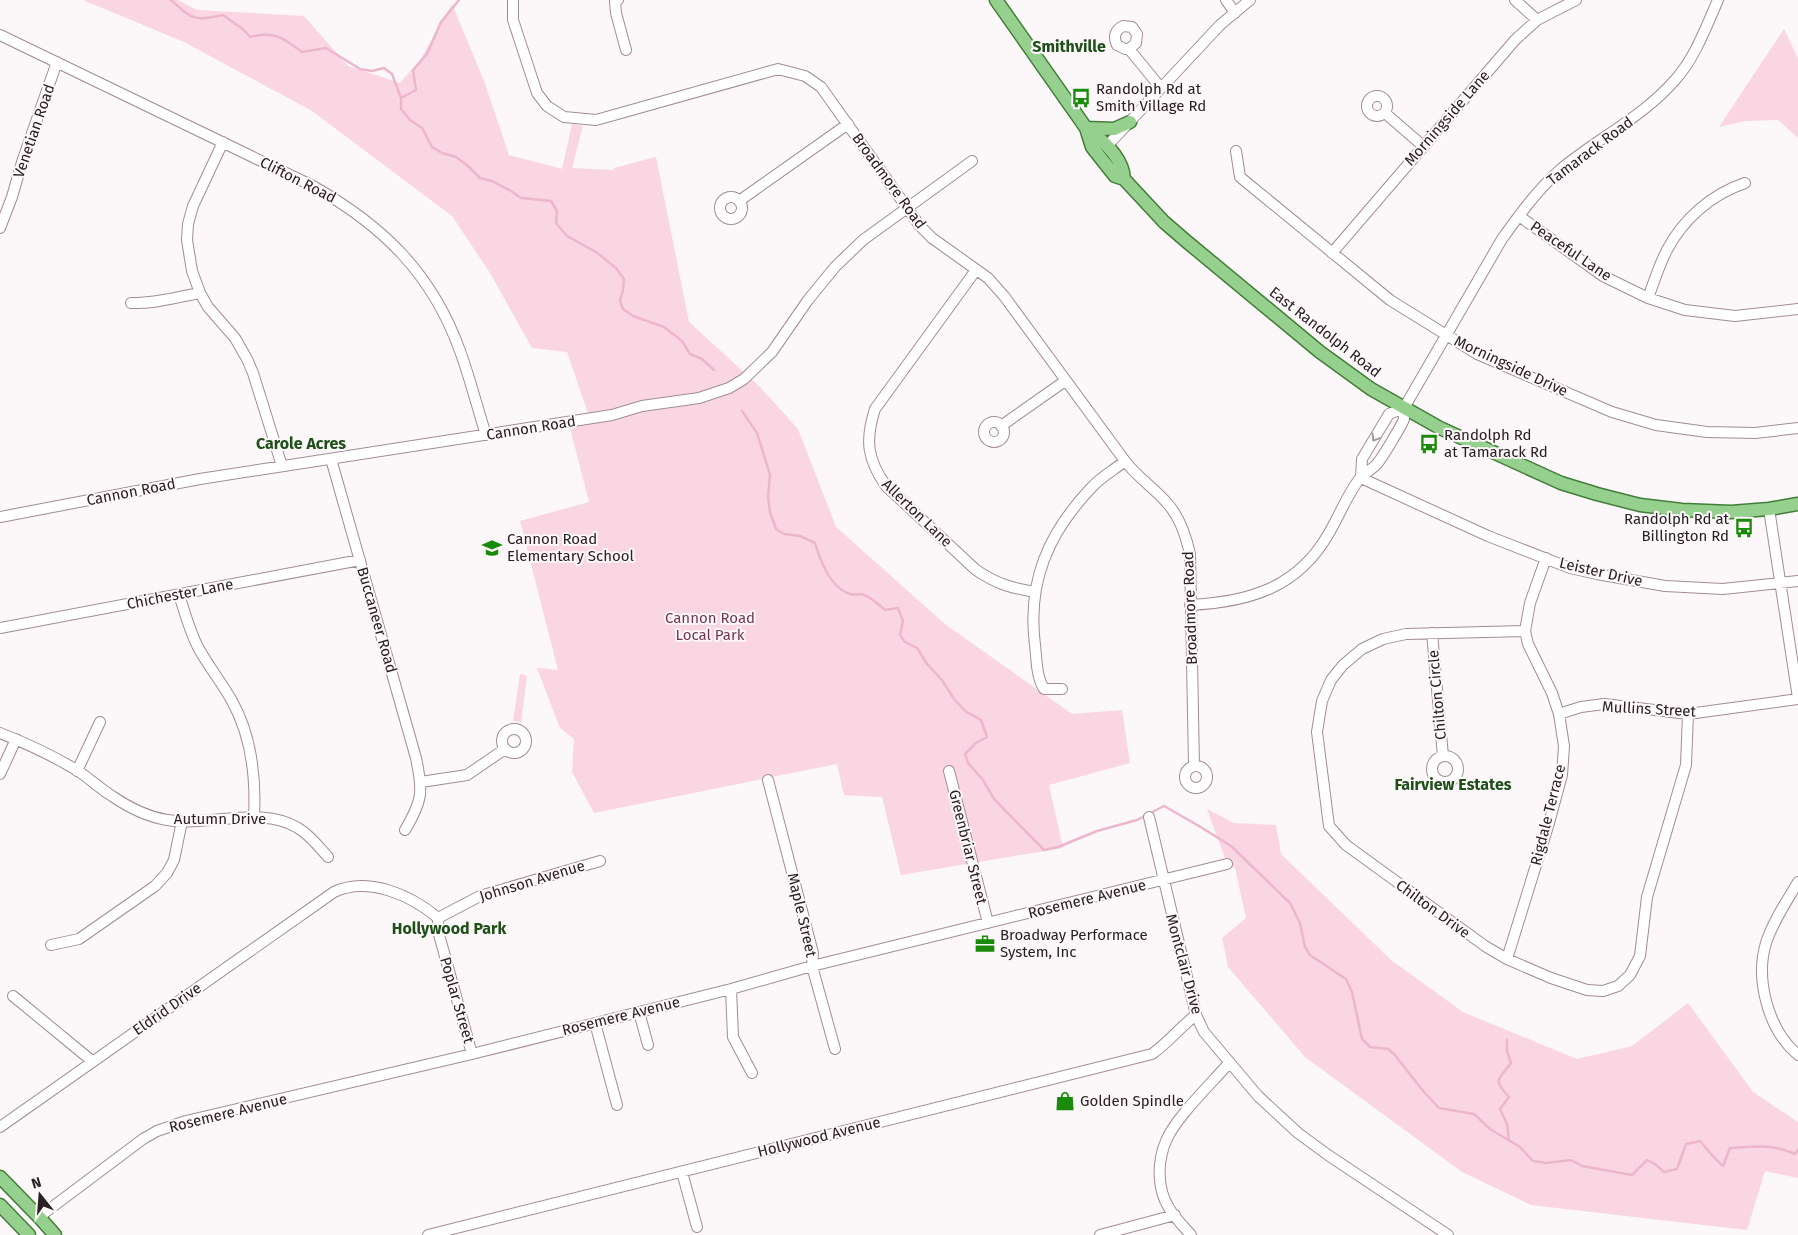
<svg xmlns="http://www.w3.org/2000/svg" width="1798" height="1235" viewBox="0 0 1798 1235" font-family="'Fira Sans',sans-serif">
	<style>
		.green { fill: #fad6e3 }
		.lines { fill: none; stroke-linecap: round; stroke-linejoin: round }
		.stream { stroke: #ecb7cb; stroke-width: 2.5 }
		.minor-casing { stroke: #a38c95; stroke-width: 12 }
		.major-casing { stroke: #427e39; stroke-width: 15 }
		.minor { stroke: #fff; stroke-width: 10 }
		.major { stroke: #96d08f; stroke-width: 12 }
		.oneway { stroke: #9f9b9c }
		.labels { text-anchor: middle; stroke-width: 4; stroke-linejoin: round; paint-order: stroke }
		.poi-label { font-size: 15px; fill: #292023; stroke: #fcf7f9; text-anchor: start }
		.street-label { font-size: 15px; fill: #292023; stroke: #fcf7f9 }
		.park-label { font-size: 15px; fill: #763652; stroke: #fcf7f9 }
		.neighbourhood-label { font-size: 16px; font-weight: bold; fill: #1f5019; stroke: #fcf7f9 }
	</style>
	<rect width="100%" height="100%" fill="#fcf7f9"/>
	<path class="green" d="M 83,0 L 178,0 L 197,10 L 304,16 L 348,66 L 400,83 L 420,60 L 452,4 L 484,81 L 509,155 L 562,169 L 572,124 L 583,126 L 572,168 L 614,170 L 614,168 L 656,157 L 689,322 L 759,386 L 798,429 L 836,527 L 946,625 L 1072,714 L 1122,710 L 1130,763 L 1049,785 L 1063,848 L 901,875 L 882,797 L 844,795 L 837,764 L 594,813 L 572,772 L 574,739 L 560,728 L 537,668 L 558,670 L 520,521 L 589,502 L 569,424 L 590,419 L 567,352 L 532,348 L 490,273 L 452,216 L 312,111 L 184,42 Z
		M 1784,29 L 1798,58 L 1798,138 L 1778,120 L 1746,121 L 1719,127 Z
		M 520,674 L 527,676 L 521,722 L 513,721 Z
		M 1207,809 L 1234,823 L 1276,825 L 1281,854 L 1391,960 L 1463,1012 L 1577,1059 L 1632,1046 L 1688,1003 L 1753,1092 L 1798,1122 L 1798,1178 L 1765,1171 L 1747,1230 L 1531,1205 L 1462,1172 L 1305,1057 L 1228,967 L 1222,938 L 1246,918 L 1235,868 L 1227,864 Z"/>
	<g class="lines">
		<path class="stream" d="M 171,0 C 193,20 193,21 223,15 L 244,30 L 250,37 C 275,31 282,37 302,52 L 326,48 L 360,69 L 372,71 L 384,68 L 392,74 L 401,98 L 401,109 L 410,120 L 422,128 L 432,147 L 442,153 L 456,157 L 468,166 L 480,178 L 492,181 L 511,191 L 521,198 L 551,201 L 557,211 L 556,223 L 567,236 L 596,252 L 616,268 L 624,279 L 623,290 L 620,301 L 623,309 L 633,316 L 664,327 L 682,341 L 690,354 L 702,359 L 714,370
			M 401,98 L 416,90 L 413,70 L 427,54 L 441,22 L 459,0
			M 742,411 L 757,433 L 770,475 L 768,497 L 770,512 L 776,529 L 784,534 L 800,536 L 815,543 C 820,560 830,588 850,594 C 853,595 858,594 862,594 C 871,597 878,604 885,610 L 898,608 L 903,621 L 900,635 L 905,642 L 917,648 L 927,664 L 942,680 L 954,699 L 965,711 L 981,720 L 987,737 L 976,743 L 965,754 L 968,763 L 983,780 L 994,799 L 1044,850 L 1058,847 L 1097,831 L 1137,820 L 1164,806 L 1199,826 L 1231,846 L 1290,903 L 1300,923 L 1305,947 L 1310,955 L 1346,979 L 1352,992 L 1362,1039 L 1370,1047 L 1388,1049 L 1394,1054 L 1424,1092 L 1439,1108 L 1474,1114 L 1490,1129 L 1520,1147 L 1533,1161 L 1546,1163 L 1571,1160 L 1582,1166 L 1632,1175 L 1647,1160 L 1655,1164 L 1664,1172 L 1677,1169 L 1686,1144 L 1700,1141 C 1708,1150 1714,1159 1723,1166 L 1730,1148 C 1752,1146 1774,1144 1795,1154 L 1798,1150
			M 1507,1040 L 1507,1051 L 1511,1063 C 1500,1079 1491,1078 1509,1097 L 1500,1109 L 1507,1124 L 1509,1140"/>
		<defs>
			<path id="minor" d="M 513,0 L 513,20 L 537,93 L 547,106 L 564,117 L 596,120 L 778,69 L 805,76 L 821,87 L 920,226 L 932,238 L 988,278 L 1004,296 L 1125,461 C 1137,477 1154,488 1167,503 C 1180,517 1186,536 1190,554 L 1194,766
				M 618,0 L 615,2 L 616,13 L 626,50
				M 1226,0 L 1235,13
				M 1515,0 L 1537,20
				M 0,35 L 313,186 C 383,226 432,273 460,351 C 470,378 477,407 486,435
				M 1129,49 L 1136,43 L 1137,34 L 1132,27 L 1123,26 C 1115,30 1113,37 1117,45 L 1125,49 L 1129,49 L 1161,88
				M1367 106a10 10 0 1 1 20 0a10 10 0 1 1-20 0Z
				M 1385,113 L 1423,146
				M 223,142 L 193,206 L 188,224 L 187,240 L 192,271 L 200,293 L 208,307 L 235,338 L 247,359 L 253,373 L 282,466
				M 1107,146 L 1220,25 L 1250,0
				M 1236,151 L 1240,177 L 1390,300 L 1477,354 L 1612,412 L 1656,425 L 1707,432 L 1755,433 L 1798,428
				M720 208a11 11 0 1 1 22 0a11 11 0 1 1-22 0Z
				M 739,201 L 848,124
				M 1519,216 L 1603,276 L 1648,298 L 1685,310 L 1735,316 L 1798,309
				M 0,228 L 12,197 L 22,162 L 57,62
				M 1332,253 L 1515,40 L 1537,20 L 1576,0
				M 976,270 L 875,409 C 865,440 867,459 886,486 L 976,570 C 997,584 1011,588 1035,592
				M 1648,298 C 1654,282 1659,265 1667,250 C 1683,219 1712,194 1745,183
				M 131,303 C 154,304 177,297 200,293
				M984 432a10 10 0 1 1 20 0a10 10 0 1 1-20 0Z
				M 1001,426 L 1065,381
				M 331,459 L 416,758 C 423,791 423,800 405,830
				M 1361,478 L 1488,536 L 1570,568 L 1597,574 L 1665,586 L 1723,589 L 1798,581
				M 1361,478 L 1362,459 L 1389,414 L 1404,408
				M 1769,509 L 1798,698
				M 0,517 L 200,479 L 612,415 L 642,406 L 699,398 L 729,388 L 744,379 L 772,352 L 808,300 L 835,267 L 863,240 L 972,161
				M 179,595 C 185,612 190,633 199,649 C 209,667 222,683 232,701 C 251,735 256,778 254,817
				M 1190,605 C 1249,602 1298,588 1329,533 C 1338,518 1350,489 1361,477 C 1366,472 1372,469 1376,465 C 1381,460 1402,425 1404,419 C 1404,416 1404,411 1404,408 L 1502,239 C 1520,214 1538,189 1561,169 C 1598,138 1643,117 1675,80 C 1695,58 1706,27 1718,0
				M 0,628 L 360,560
				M 1525,631 L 1406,634 L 1383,639 L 1362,649 L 1343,665 L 1331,680 L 1322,701 L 1317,732 L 1329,826 L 1346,845 L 1485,946 L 1507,959 L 1551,978 L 1587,990 L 1603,991 L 1618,986 L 1630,975 L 1640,956 L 1647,897 L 1686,765 L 1688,714
				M 1432,633 L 1443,756
				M 1062,689 L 1044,689 C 1036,676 1037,661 1035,645 C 1027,582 1048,533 1092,487 C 1101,477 1114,470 1125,461
				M 1559,714 L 1581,707 L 1604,704 L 1688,714 L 1798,699
				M502 741a12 12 0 1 1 24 0a12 12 0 1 1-24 0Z
				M 0,733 C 26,743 51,755 75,769 C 88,777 99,788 112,796 C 128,807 149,817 167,820 C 209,827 262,805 298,828 C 310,835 319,847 328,857
				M1432 769a13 13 0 1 1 26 0a13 13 0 1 1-26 0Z
				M1185 777a11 11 0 1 1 22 0a11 11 0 1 1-22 0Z
				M 77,771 L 100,722
				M 949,771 L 988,923
				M 0,774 L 16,739
				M 768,780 L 813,953 L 812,966 L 835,1049
				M 421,782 L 467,775 L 505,749
				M 1149,817 L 1196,1015 L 1204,1032 L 1258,1096 L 1298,1133 L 1328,1155 L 1448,1235
				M 1798,882 C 1787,901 1773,921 1766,943 C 1755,979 1768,1030 1798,1055
				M 438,918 L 480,896 L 600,861
				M 438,918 L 438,931 L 472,1054
				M 51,945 L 79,939 L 155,886 L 167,873 L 174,860 L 182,821
				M 1507,959 L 1549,823 L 1562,775 L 1564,746 L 1559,714 L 1552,693 L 1528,644 L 1525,631 L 1530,603 L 1546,558
				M 731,989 L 733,1037 L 752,1073
				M 13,996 L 92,1061
				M 639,1012 L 648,1045
				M 595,1023 L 617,1105
				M 0,1127 L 334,892 C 368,876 411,895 438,918
				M 682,1172 L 697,1227
				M 39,1217 L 143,1139 L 157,1131 L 186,1121 L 472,1054 L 731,989 L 812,966 L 1227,864
				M 428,1235 L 1152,1054 C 1169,1042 1180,1027 1196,1015
				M 1100,1235 L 1175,1215
				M 1191,1235 C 1184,1227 1175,1218 1169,1208 C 1157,1189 1157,1162 1166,1141 C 1175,1118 1212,1083 1229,1063"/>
			<path id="major" d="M 996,0 L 1086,128 L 1092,147 L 1115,176 L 1124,179 L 1164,222 L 1186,241 L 1320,352 L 1371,389 L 1440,428 L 1561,483 L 1597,494 L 1640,505 L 1682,510 L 1731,512 L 1769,509 L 1798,504
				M 1086,128 C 1103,140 1123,158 1124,179
				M 1086,128 L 1114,129 L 1130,122
				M 0,1177 L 39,1217 L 55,1235
				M 0,1205 L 29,1235"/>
		</defs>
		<use href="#minor" class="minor-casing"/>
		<use href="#major" class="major-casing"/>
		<use href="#minor" class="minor"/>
		<use href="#major" class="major"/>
	</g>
	<defs><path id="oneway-chevron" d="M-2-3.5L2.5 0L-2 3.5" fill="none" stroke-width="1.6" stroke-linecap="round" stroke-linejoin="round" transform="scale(1.25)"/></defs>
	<use class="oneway" href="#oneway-chevron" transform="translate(1375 438) rotate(121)"/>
	<defs>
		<symbol id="bus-bare" viewBox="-9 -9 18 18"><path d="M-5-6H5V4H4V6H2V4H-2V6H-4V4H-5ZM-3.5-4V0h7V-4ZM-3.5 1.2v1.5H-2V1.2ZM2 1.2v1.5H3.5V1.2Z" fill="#1a8a0a" stroke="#fcf7f9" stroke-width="2.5" paint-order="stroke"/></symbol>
		<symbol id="school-bare" viewBox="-9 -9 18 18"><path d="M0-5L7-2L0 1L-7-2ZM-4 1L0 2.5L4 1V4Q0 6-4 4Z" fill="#1a8a0a" stroke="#fcf7f9" stroke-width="2.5" paint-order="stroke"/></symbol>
		<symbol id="office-bare" viewBox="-9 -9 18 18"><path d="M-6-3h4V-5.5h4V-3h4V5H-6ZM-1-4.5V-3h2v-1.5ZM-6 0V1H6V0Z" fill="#1a8a0a" stroke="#fcf7f9" stroke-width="2.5" paint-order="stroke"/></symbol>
		<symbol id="shop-bare" viewBox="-9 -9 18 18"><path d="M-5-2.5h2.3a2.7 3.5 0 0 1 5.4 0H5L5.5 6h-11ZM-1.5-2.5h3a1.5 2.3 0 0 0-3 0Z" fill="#1a8a0a" stroke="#fcf7f9" stroke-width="2.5" paint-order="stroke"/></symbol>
	</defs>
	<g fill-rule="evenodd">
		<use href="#bus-bare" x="1067" y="84" width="28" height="28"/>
		<use href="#bus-bare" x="1415" y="430" width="28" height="28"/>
		<use href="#bus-bare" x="1730" y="514" width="28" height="28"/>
		<use href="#school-bare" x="478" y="534" width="28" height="28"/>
		<use href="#office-bare" x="971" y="930" width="28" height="28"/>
		<use href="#shop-bare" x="1051" y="1087" width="28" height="28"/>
	</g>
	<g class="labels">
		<g class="poi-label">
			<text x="1096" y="94">Randolph Rd at<tspan x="1096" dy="17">Smith Village Rd</tspan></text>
			<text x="1444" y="440">Randolph Rd<tspan x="1444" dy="17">at Tamarack Rd</tspan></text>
			<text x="1729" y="524" text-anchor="end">Randolph Rd at<tspan x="1729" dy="17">Billington Rd</tspan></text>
			<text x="507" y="544">Cannon Road<tspan x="507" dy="17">Elementary School</tspan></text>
			<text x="1000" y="940">Broadway Performace<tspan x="1000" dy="17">System, Inc</tspan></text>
			<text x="1080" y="1106">Golden Spindle</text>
		</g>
		<g class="street-label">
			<text transform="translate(1447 118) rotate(-49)" y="5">Morningside Lane</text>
			<text transform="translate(34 131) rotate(-71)" y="5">Venetian Road</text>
			<text transform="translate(1590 151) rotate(-37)" y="5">Tamarack Road</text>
			<text transform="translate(298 180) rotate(27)" y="5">Clifton Road</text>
			<text transform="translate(889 181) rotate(54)" y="5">Broadmore Road</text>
			<text transform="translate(1571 251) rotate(34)" y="5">Peaceful Lane</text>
			<text transform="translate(1325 332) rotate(38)" y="5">East Randolph Road</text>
			<text transform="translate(1511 366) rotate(25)" y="5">Morningside Drive</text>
			<text transform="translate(531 428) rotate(-9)" y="5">Cannon Road</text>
			<text transform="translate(131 492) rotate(-11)" y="5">Cannon Road</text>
			<text transform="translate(917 513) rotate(44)" y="5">Allerton Lane</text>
			<text transform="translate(1601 572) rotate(13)" y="5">Leister Drive</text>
			<text transform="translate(180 594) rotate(-11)" y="5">Chichester Lane</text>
			<text transform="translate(1190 608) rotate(-92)" y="5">Broadmore Road</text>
			<text transform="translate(377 620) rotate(74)" y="5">Buccaneer Road</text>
			<text transform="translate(1437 695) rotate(-95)" y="5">Chilton Circle</text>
			<text transform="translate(1649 709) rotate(3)" y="5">Mullins Street</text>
			<text transform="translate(1548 815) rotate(-76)" y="5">Rigdale Terrace</text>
			<text x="220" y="824">Autumn Drive</text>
			<text transform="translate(968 847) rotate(76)" y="5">Greenbriar Street</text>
			<text transform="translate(532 881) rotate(-17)" y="5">Johnson Avenue</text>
			<text transform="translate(1087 899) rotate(-14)" y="5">Rosemere Avenue</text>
			<text transform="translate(1433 909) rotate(36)" y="5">Chilton Drive</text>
			<text transform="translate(802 915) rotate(77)" y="5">Maple Street</text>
			<text transform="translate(1184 964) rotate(75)" y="5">Montclair Drive</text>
			<text transform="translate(457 1000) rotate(74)" y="5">Poplar Street</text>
			<text transform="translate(167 1009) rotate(-35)" y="5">Eldrid Drive</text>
			<text transform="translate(621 1016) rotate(-14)" y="5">Rosemere Avenue</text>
			<text transform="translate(228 1113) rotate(-14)" y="5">Rosemere Avenue</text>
			<text transform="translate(819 1137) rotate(-14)" y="5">Hollywood Avenue</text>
		</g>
		<g class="park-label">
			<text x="710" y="623">Cannon Road<tspan x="710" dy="17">Local Park</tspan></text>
		</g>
		<g class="neighbourhood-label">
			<text x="1069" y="52">Smithville</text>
			<text x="301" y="449">Carole Acres</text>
			<text x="1453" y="790">Fairview Estates</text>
			<text x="449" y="934">Hollywood Park</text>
		</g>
	</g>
	<g transform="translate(40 1195) rotate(343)" stroke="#fcf7f9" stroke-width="4" paint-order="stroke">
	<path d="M0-4L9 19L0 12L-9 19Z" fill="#292023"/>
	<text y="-8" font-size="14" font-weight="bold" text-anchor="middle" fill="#292023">N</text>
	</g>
</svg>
